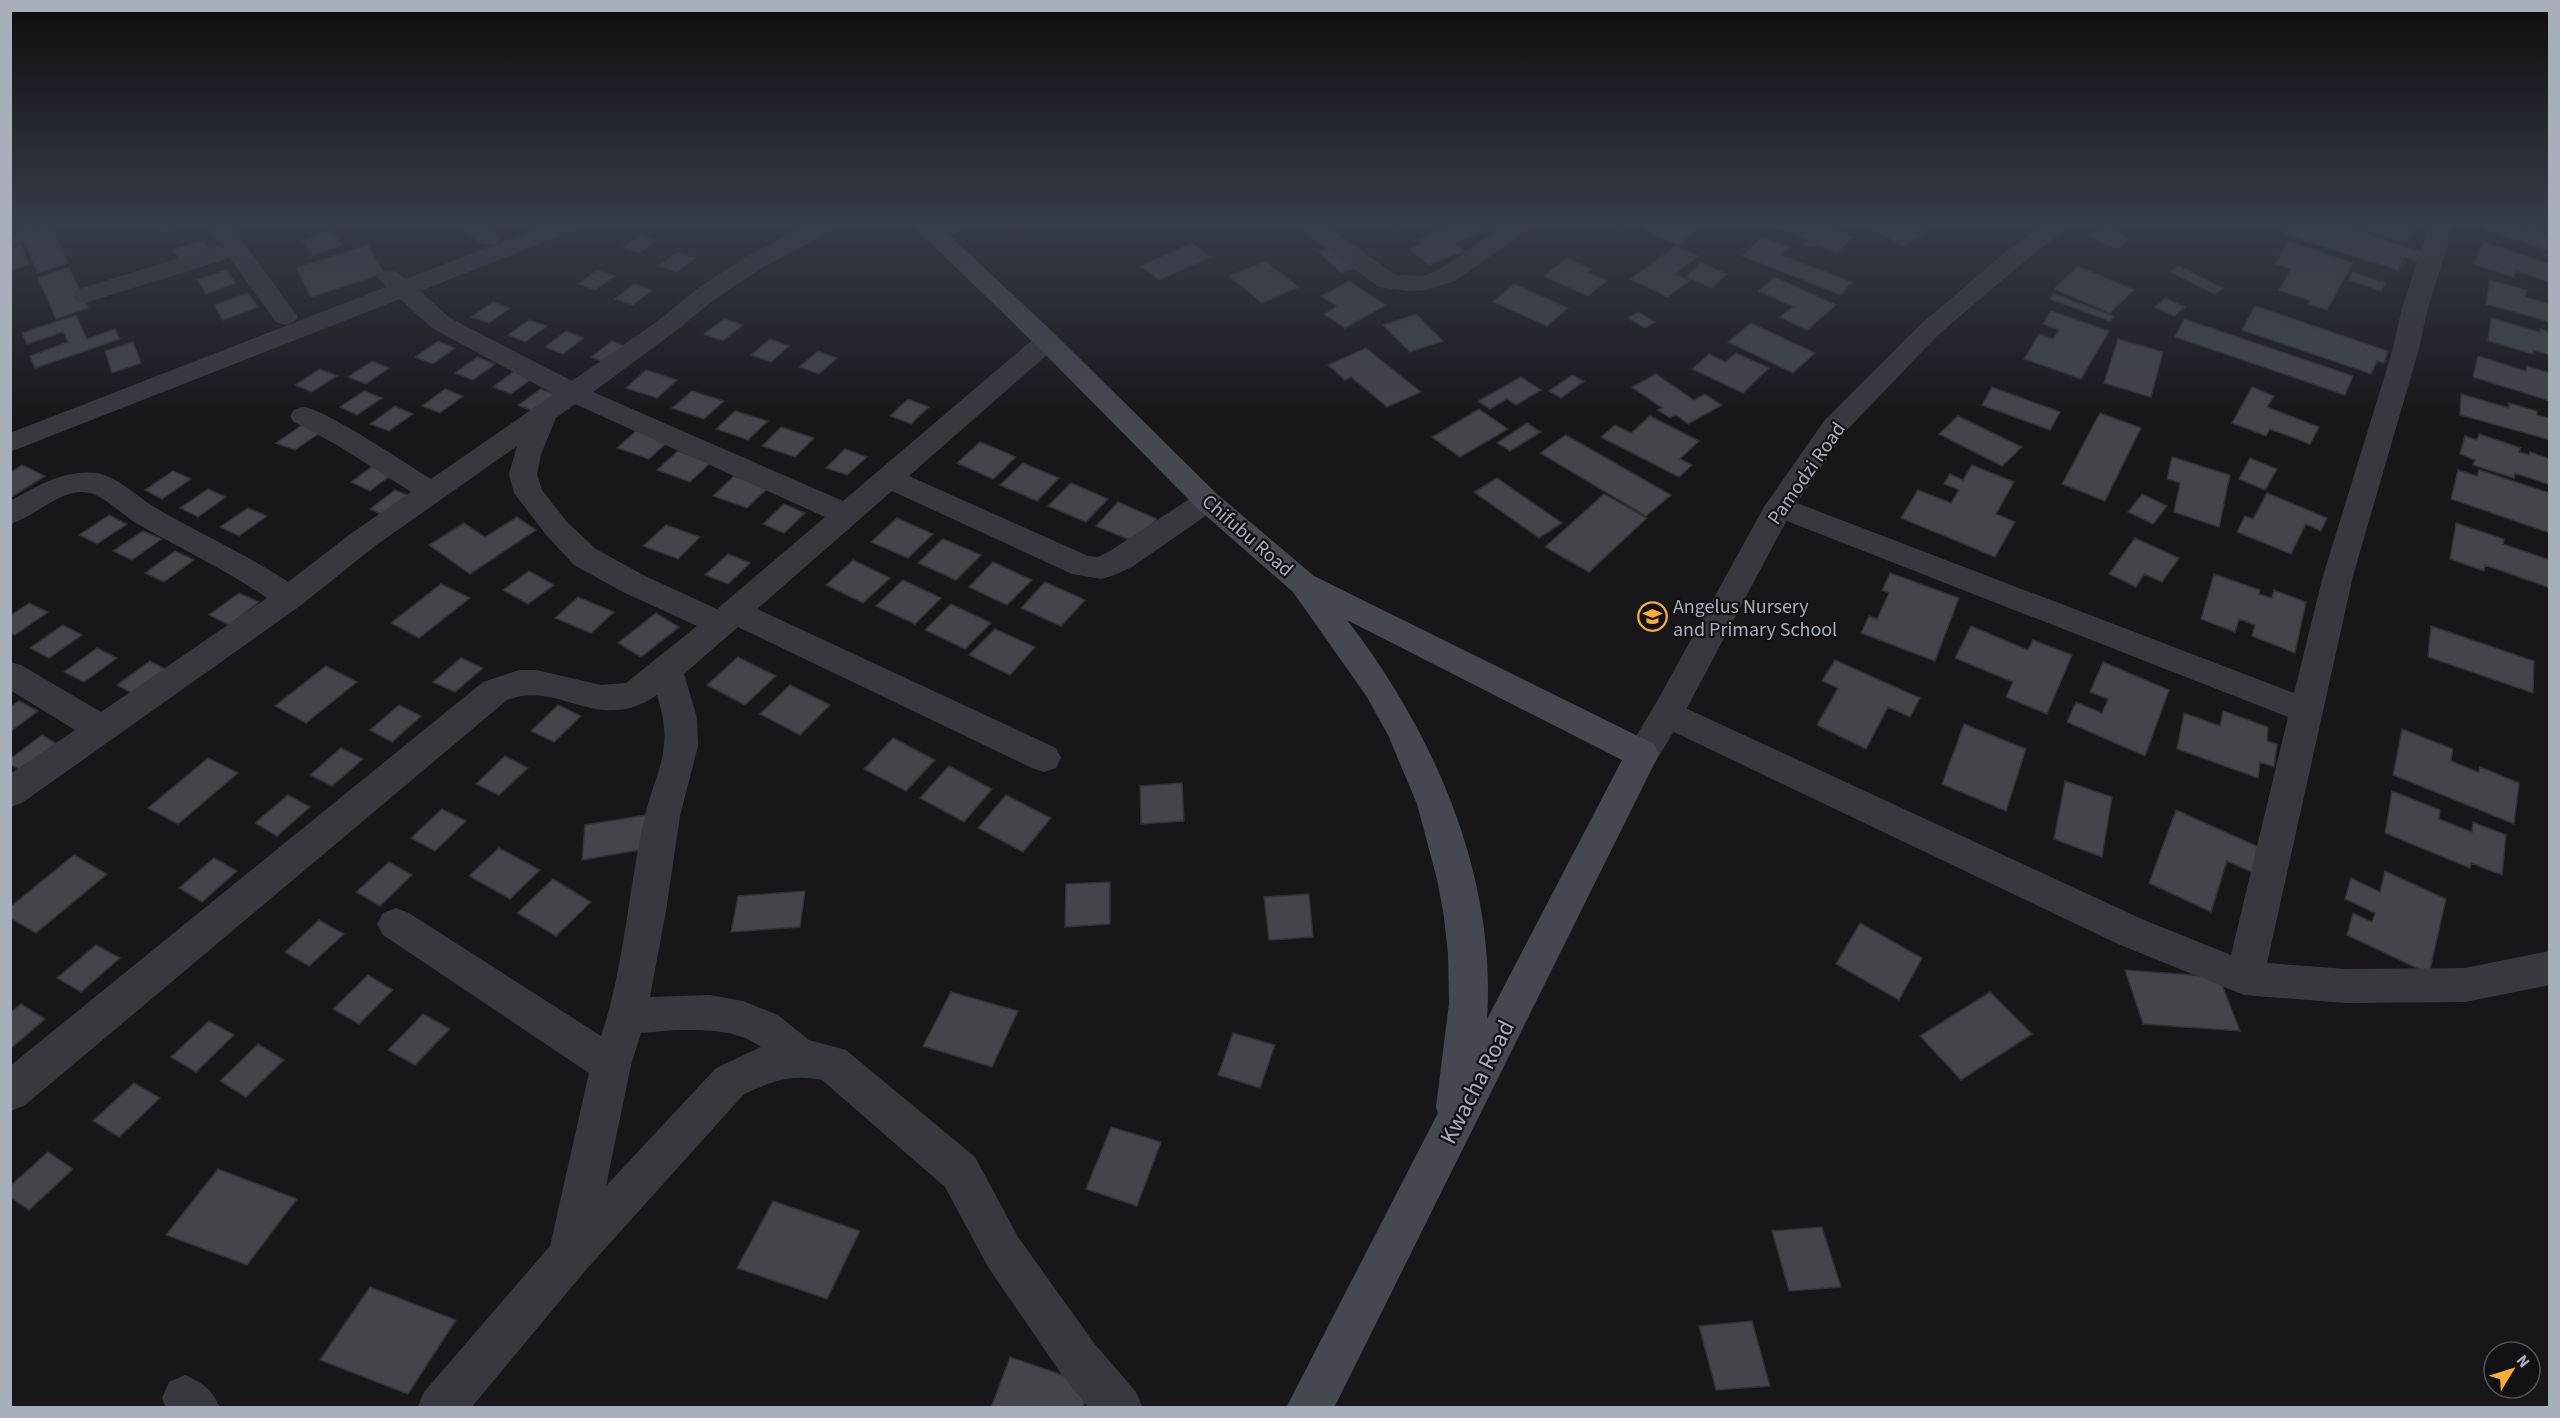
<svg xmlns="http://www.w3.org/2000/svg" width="2560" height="1418" viewBox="0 0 2560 1418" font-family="'Source Sans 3',sans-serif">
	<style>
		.building { fill: #43454a; stroke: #313136; stroke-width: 1.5 }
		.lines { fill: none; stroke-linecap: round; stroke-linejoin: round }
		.minor { fill: #38393f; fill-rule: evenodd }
		.tertiary { fill: #38393f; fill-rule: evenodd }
		.secondary { fill: #46484f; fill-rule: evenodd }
		.labels { text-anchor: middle; stroke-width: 4.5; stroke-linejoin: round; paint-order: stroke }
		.street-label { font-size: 20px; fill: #a9afba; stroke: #121215 }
		.poi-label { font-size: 20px; fill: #a9afba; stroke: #121215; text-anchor: start }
		.near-street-label { font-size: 24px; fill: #a9afba; stroke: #121215 }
	</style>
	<rect width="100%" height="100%" fill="#17171a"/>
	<path class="building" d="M 155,221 L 189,221 L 190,223 L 162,232 Z
		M 1191,221 L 1216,221 L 1201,228 Z
		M 1382,221 L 1418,221 L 1397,231 Z
		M 1463,221 L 1480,221 L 1490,229 L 1455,243 L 1465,251 L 1429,265 L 1409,249 L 1422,244 L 1416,239 Z
		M 1611,221 L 1684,221 L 1699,227 L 1679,245 L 1631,225 L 1625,230 L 1608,224 Z
		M 1779,221 L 1828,221 L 1840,226 L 1836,230 L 1853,237 L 1837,253 L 1817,245 L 1814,248 L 1803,244 L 1807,240 L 1773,226 Z
		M 1855,221 L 1916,221 L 1929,230 L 1903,246 Z
		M 2290,221 L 2409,221 L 2414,223 L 2406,243 L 2364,230 L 2366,224 L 2360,222 L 2356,231 L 2423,252 L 2419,262 L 2404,257 L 2398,270 L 2283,234 Z
		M 2487,221 L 2507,221 L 2550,235 L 2550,251 L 2483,229 Z
		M 50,223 L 68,263 L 37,273 L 24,242 L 10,246 L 10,235 Z
		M 2102,226 L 2130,239 L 2117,249 L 2089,236 Z
		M 331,230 L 342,245 L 314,255 L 302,240 Z
		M 641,234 L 658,240 L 639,253 L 622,248 Z
		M 1762,237 L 1790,247 L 1781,255 L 1852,282 L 1841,295 L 1742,256 Z
		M 202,240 L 213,255 L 183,266 L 173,250 Z
		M 2289,241 L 2353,263 L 2327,310 L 2308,304 L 2310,301 L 2279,290 L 2291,269 L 2275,264 Z
		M 2483,242 L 2550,264 L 2550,282 L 2516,271 L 2513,277 L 2473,264 Z
		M 1192,243 L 1211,257 L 1159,280 L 1140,266 Z
		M 21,244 L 30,264 L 10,271 L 10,248 Z
		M 368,245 L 384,273 L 311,297 L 296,268 Z
		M 1340,245 L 1362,265 L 1341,273 L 1319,252 Z
		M 1676,246 L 1699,256 L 1675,274 L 1689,281 L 1667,297 L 1630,279 Z
		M 678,252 L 695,258 L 677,272 L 659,266 Z
		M 1567,258 L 1591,269 L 1588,272 L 1607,281 L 1588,296 L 1544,276 Z
		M 1265,261 L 1299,287 L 1262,303 L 1229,276 Z
		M 1701,263 L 1727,274 L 1712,288 L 1686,277 Z
		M 2078,266 L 2134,290 L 2110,313 L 2054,289 Z
		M 2179,266 L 2223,288 L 2214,294 L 2170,272 Z
		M 69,267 L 88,308 L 56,319 L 38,278 Z
		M 226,270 L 236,283 L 206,294 L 197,280 Z
		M 597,270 L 615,276 L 595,290 L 578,284 Z
		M 2352,272 L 2385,283 L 2381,291 L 2349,280 Z
		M 1775,277 L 1836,305 L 1807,330 L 1780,317 L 1793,307 L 1759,291 Z
		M 2490,280 L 2527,290 L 2525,297 L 2550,304 L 2550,322 L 2486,304 Z
		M 1349,281 L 1386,305 L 1345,328 L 1324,314 L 1337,306 L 1321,296 Z
		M 634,284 L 652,290 L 633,305 L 615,299 Z
		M 1514,284 L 1568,308 L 1547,326 L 1493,302 Z
		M 248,293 L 258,307 L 223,320 L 214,305 Z
		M 2054,294 L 2114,316 L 2110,321 L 2050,299 Z
		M 2166,298 L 2185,307 L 2174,316 L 2155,307 Z
		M 493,302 L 510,308 L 489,323 L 471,317 Z
		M 2255,306 L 2388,351 L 2384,363 L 2377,361 L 2371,374 L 2242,330 Z
		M 2051,311 L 2109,331 L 2081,379 L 2024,359 L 2039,334 L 2053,339 L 2059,330 L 2043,324 Z
		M 1638,312 L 1655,322 L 1645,328 L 1628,318 Z
		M 1416,314 L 1443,341 L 1410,352 L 1383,325 Z
		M 76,315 L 87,339 L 115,329 L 120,339 L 35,368 L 30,356 L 68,342 L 63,332 L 27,344 L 22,333 Z
		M 2491,318 L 2540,332 L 2540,329 L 2550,332 L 2550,355 L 2533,350 L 2533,354 L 2488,341 Z
		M 724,319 L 743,325 L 723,341 L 704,334 Z
		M 2184,319 L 2353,376 L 2345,395 L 2175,337 Z
		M 529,320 L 547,326 L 525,342 L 508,335 Z
		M 1751,323 L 1815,353 L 1793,373 L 1728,342 Z
		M 566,331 L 584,338 L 563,354 L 545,347 Z
		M 770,339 L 789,346 L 771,362 L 751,355 Z
		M 2118,339 L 2163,352 L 2151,397 L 2104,383 Z
		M 438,341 L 455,348 L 433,364 L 415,357 Z
		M 612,341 L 631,348 L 610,364 L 591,357 Z
		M 133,342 L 141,363 L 112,373 L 105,351 Z
		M 1366,348 L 1421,392 L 1387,407 L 1351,377 L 1345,380 L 1328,365 Z
		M 818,351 L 837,358 L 819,374 L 799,367 Z
		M 1736,353 L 1769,368 L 1743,393 L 1692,369 L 1709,354 L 1725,362 Z
		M 2478,356 L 2526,371 L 2527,366 L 2550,373 L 2550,401 L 2473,377 Z
		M 477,357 L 495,364 L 473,380 L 455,373 Z
		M 372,361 L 389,368 L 366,384 L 348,377 Z
		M 320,369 L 337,376 L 312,392 L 295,385 Z
		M 516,370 L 534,377 L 511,394 L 493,387 Z
		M 646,370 L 677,380 L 657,398 L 626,388 Z
		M 1656,374 L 1694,400 L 1705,394 L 1722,405 L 1688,424 L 1676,415 L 1670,418 L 1658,410 L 1662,408 L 1632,387 Z
		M 1572,375 L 1584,381 L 1561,398 L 1549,391 Z
		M 1521,377 L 1541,390 L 1516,405 L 1507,399 L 1490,409 L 1478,401 Z
		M 1992,387 L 2060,412 L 2050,430 L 1982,405 Z
		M 2252,387 L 2274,396 L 2267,407 L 2319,427 L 2310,444 L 2270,429 L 2266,436 L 2232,423 Z
		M 445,389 L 463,396 L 440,413 L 422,406 Z
		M 541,389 L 559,396 L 537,413 L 518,405 Z
		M 364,391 L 382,398 L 357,415 L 340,407 Z
		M 692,391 L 724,401 L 704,419 L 672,408 Z
		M 2461,394 L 2509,408 L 2509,403 L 2537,411 L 2537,415 L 2549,418 L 2550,440 L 2460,415 Z
		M 908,399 L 929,407 L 911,424 L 890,416 Z
		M 395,406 L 413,414 L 389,431 L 370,424 Z
		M 1479,409 L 1508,429 L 1460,457 L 1432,437 Z
		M 735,411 L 768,421 L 748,440 L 716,429 Z
		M 2100,413 L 2141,428 L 2105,501 L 2062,484 Z
		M 1650,416 L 1699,441 L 1680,459 L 1692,465 L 1679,477 L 1601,437 L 1615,425 L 1631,433 Z
		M 1958,416 L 2022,447 L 2002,466 L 1939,434 Z
		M 1527,423 L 1541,432 L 1510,451 L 1497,443 Z
		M 302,425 L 321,432 L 295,450 L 276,443 Z
		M 781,427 L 814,438 L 795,457 L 762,446 Z
		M 638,429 L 670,440 L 649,459 L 617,448 Z
		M 2479,434 L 2521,448 L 2519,452 L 2529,455 L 2530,452 L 2550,459 L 2550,485 L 2515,473 L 2514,478 L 2473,465 L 2475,460 L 2460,454 L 2465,436 L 2477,440 Z
		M 1566,435 L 1671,495 L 1646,516 L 1540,453 Z
		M 980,442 L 1016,457 L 993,479 L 957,463 Z
		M 845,449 L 867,457 L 847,475 L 826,468 Z
		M 678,451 L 711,462 L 690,482 L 657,470 Z
		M 2172,457 L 2230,475 L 2219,527 L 2174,512 L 2180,483 L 2167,479 Z
		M 2250,458 L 2277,469 L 2265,490 L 2239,479 Z
		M 377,463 L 395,472 L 370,491 L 351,482 Z
		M 1023,463 L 1059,478 L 1037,501 L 1000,485 Z
		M 22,465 L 45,476 L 10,498 L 10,473 Z
		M 1972,465 L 2014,482 L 1996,514 L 2015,522 L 1995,557 L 1901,518 L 1918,490 L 1951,503 L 1959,490 L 1944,484 L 1950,474 L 1963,480 Z
		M 2458,470 L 2477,476 L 2479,470 L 2550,493 L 2550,533 L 2451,499 Z
		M 173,471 L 191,479 L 162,499 L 145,490 Z
		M 734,476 L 768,488 L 747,508 L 713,496 Z
		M 1497,478 L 1562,523 L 1539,538 L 1474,492 Z
		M 1071,483 L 1108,499 L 1086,522 L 1048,506 Z
		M 208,489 L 226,497 L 198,517 L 180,508 Z
		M 395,490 L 415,498 L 389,518 L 370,509 Z
		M 2267,493 L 2327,518 L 2321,531 L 2306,524 L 2291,554 L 2237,532 L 2245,516 L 2253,519 Z
		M 1604,494 L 1647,518 L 1589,572 L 1545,547 Z
		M 2142,494 L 2167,506 L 2153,524 L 2128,512 Z
		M 1118,502 L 1157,519 L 1135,542 L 1096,526 Z
		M 784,504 L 805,513 L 784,533 L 763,524 Z
		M 248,508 L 267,516 L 239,536 L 220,527 Z
		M 109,515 L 127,524 L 97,544 L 79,535 Z
		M 517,517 L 536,530 L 470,574 L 429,545 L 464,523 L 485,537 Z
		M 897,518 L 933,534 L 908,558 L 871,542 Z
		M 2456,523 L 2504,539 L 2503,544 L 2550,560 L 2550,588 L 2485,565 L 2484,571 L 2450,559 Z
		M 666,525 L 700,537 L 678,559 L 643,546 Z
		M 143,531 L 162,539 L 132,560 L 113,551 Z
		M 2135,538 L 2179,558 L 2162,582 L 2144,574 L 2136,587 L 2109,574 Z
		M 943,539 L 981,555 L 956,580 L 918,563 Z
		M 175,551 L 194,560 L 164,582 L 145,573 Z
		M 728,554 L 750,563 L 728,584 L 705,575 Z
		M 853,560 L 890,578 L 863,603 L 826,585 Z
		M 993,562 L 1032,580 L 1007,605 L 969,587 Z
		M 529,571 L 554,585 L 528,604 L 503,590 Z
		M 1890,573 L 1959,598 L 1935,661 L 1861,633 L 1869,616 L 1877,619 L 1889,593 L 1882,590 Z
		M 2214,574 L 2260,590 L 2259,594 L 2272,598 L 2274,590 L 2306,602 L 2295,653 L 2252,636 L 2255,625 L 2239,619 L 2235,632 L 2201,619 Z
		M 903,580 L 941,598 L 915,624 L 876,606 Z
		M 1045,582 L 1085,600 L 1061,626 L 1021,608 Z
		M 441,584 L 470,598 L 419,638 L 391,623 Z
		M 239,593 L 259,602 L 229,625 L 209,615 Z
		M 578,597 L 614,612 L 591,633 L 555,618 Z
		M 29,603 L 48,612 L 15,635 L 10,633 L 10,616 Z
		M 951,604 L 991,623 L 965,649 L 925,630 Z
		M 656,613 L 679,627 L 641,657 L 618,643 Z
		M 63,625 L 82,635 L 49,658 L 30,648 Z
		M 1971,626 L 2028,650 L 2033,640 L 2072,655 L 2047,714 L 2006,697 L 2013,682 L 1955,658 Z
		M 2431,626 L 2534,661 L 2533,693 L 2428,657 Z
		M 995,629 L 1035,647 L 1010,675 L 969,655 Z
		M 97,648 L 117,658 L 84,682 L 64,672 Z
		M 738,657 L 776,676 L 745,705 L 707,685 Z
		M 461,658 L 483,668 L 455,692 L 433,682 Z
		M 1835,660 L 1920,698 L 1910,717 L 1888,707 L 1866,749 L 1817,725 L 1838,688 L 1822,681 Z
		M 150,661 L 169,671 L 137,696 L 117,685 Z
		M 2103,662 L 2169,690 L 2145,756 L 2067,722 L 2076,702 L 2102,713 L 2108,699 L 2090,692 Z
		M 326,666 L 357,682 L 306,723 L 275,706 Z
		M 790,685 L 830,705 L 800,735 L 760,714 Z
		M 19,701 L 38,711 L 10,732 L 10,707 Z
		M 399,705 L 421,716 L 392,742 L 370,730 Z
		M 558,705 L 581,716 L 554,742 L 531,731 Z
		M 2223,711 L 2268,727 L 2267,741 L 2277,744 L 2274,767 L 2260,762 L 2258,778 L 2177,749 L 2184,713 L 2220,726 Z
		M 1964,724 L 2026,749 L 2006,811 L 1942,784 Z
		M 2402,729 L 2453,749 L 2451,761 L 2478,772 L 2480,767 L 2519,783 L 2514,824 L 2393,775 Z
		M 42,735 L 62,747 L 26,774 L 10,764 L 10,759 Z
		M 893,738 L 935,760 L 906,791 L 864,769 Z
		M 341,748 L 363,759 L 332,786 L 310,775 Z
		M 505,756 L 528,768 L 499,795 L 476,784 Z
		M 208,758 L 238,773 L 178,824 L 148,808 Z
		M 949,766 L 992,789 L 964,822 L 920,798 Z
		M 2065,781 L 2112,797 L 2102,857 L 2054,839 Z
		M 1182,783 L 1184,821 L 1141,824 L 1140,786 Z
		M 2392,791 L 2440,810 L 2439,819 L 2472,832 L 2473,822 L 2506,835 L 2502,875 L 2471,863 L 2470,868 L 2385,833 Z
		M 288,795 L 310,807 L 277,836 L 255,823 Z
		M 1006,795 L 1051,818 L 1023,852 L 978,828 Z
		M 442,809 L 466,821 L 435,851 L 411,838 Z
		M 2176,810 L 2272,853 L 2265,878 L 2227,861 L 2211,912 L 2149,883 Z
		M 652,814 L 650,848 L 582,860 L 585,825 Z
		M 499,848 L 540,870 L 510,899 L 469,876 Z
		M 74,855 L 107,874 L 36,933 L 10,918 L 10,907 Z
		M 214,858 L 237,871 L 202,902 L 179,888 Z
		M 389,862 L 412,875 L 380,906 L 356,892 Z
		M 2385,871 L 2446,899 L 2429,974 L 2347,935 L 2353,913 L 2372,922 L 2375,913 L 2345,899 L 2351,878 L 2380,892 Z
		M 553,879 L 591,902 L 556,936 L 517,913 Z
		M 1110,882 L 1110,924 L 1065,927 L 1066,884 Z
		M 805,891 L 800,927 L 731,932 L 738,896 Z
		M 1309,894 L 1313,937 L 1269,940 L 1264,897 Z
		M 319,920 L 344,934 L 309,966 L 285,952 Z
		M 1860,923 L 1922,958 L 1899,1000 L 1836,964 Z
		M 96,945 L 120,958 L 81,992 L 57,978 Z
		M 2125,970 L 2219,977 L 2240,1031 L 2143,1024 Z
		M 368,975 L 393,990 L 359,1024 L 333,1009 Z
		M 951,992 L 1018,1011 L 992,1067 L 923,1046 Z
		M 1990,992 L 2032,1034 L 1961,1080 L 1920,1036 Z
		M 21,1004 L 45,1019 L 10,1049 L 10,1013 Z
		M 423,1014 L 450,1029 L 415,1065 L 388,1050 Z
		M 209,1021 L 234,1035 L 196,1072 L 171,1057 Z
		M 1233,1033 L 1275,1045 L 1260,1088 L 1218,1075 Z
		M 258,1044 L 284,1060 L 246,1097 L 220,1081 Z
		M 134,1083 L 160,1098 L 119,1137 L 93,1121 Z
		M 1111,1127 L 1161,1142 L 1137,1206 L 1086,1189 Z
		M 48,1152 L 73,1169 L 29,1210 L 10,1197 L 10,1186 Z
		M 218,1169 L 297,1199 L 247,1265 L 166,1235 Z
		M 773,1201 L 860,1231 L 827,1299 L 737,1268 Z
		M 1822,1227 L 1841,1287 L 1789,1291 L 1772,1231 Z
		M 370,1287 L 456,1320 L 408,1394 L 320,1360 Z
		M 1752,1321 L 1770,1386 L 1716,1390 L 1699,1326 Z
		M 1010,1357 L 1091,1385 L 1083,1408 L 991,1408 Z"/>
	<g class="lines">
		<path class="minor" d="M 204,221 L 228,221 L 298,317 L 294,322 L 285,325 L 276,322 L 230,258 L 85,303 L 76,300 L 72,295 L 76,290 L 221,245 Z
			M 459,221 L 484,221 L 500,239 L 497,244 L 555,221 L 589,221 L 585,226 L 420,291 L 450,318 L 572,381 L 659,320 L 697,289 L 742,259 L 814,221 L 844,221 L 840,226 L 760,269 L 715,299 L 677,330 L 593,392 L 843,501 L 1038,335 L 1047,333 L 1056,335 L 1060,341 L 1056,347 L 909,476 L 1088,556 L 1098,557 L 1110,551 L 1197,494 L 1207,491 L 1217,494 L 1221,501 L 1217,508 L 1132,567 L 1112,576 L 1101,579 L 1072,574 L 892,491 L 757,609 L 1056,748 L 1061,758 L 1056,768 L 1044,772 L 1032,768 L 738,627 L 684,674 L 697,718 L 698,746 L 680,816 L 666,911 L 650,997 L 710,995 L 743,1001 L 778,1015 L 809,1040 L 846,1050 L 975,1157 L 1018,1237 L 1094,1343 L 1136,1392 L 1143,1408 L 1089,1408 L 1062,1375 L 988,1267 L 945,1187 L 822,1080 C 790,1074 773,1081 744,1094 L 584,1272 L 471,1408 L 417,1408 L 424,1392 L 550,1246 L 589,1073 L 383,935 L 377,924 L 383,913 L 396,908 L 409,913 L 601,1036 C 625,965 628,889 645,816 C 650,792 662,769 664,745 C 666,728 662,712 657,695 C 598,736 559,679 507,700 L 24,1106 L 10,1111 L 10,1066 L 483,682 L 519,670 L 536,670 L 601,685 L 626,683 L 697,626 L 623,592 L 574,565 L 547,536 L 514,493 L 509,474 L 517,446 L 375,546 L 300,606 L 22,803 L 10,807 L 10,774 L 75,730 L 10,690 L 10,662 L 21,665 L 101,712 L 267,598 C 225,569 179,548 136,523 C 119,513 101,491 81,492 C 56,493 34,517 10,524 L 10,501 C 37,486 65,469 96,473 C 118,476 137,497 156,508 C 200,534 246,554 288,582 L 353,532 L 411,492 L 337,445 L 294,422 L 290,416 L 294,410 C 297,409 300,407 303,407 C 322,407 410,466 431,479 L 554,394 L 432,328 L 400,299 L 10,452 L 10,433 L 386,287 L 377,277 L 380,272 C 392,269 397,271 406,279 L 496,244 C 479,248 468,234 459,221 ZM 575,404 L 825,517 L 717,609 L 645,576 L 596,549 L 567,522 L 542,490 L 537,474 L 541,454 L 556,418 ZM 677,1030 C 705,1030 737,1029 761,1047 L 716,1068 L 606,1186 L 631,1065 L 641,1033 Z
			M 941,221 L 975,221 C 967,232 935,241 923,238 L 919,233 L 923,228 Z
			M 1292,221 L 1320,221 L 1395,275 L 1423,276 L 1437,271 L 1509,221 L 1537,221 L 1533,226 L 1455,281 L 1426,290 L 1408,291 L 1379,287 L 1296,226 Z
			M 2431,221 L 2455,221 L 2428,308 L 2418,352 L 2353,576 L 2267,963 L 2346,969 L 2465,968 L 2550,951 L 2550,985 L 2465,1002 L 2346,1003 L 2244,995 L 2118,944 L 1655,723 L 1650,714 L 1655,705 L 1667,701 L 1679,705 L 2144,920 L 2231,955 L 2288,717 L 1769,514 L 1764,507 L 1769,500 L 1779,497 L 1789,500 L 2294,693 L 2323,576 L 2392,352 L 2402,308 Z
			M 185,1375 C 203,1383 212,1389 220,1408 L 166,1408 L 162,1398 L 169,1382 Z"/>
		<path class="tertiary" d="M 2048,221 L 2076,221 L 2026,260 L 1939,334 L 1844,433 L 1792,510 L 1679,723 L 1654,764 L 1642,768 L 1630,764 L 1625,754 L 1655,705 L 1764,507 L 1824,421 L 1921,324 L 2008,250 Z"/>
		<path class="secondary" d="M 908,221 L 934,221 L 1056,335 L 1217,494 L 1314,576 L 1654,744 L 1659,754 L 1334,1408 L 1286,1408 L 1438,1113 L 1436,1107 L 1449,1003 L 1448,954 L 1444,917 L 1437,879 L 1417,804 L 1388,735 L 1367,697 L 1293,592 L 1197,508 L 1038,347 ZM 1347,620 L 1622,760 L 1487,1019 C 1497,875 1433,731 1347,620 Z"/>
	</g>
	<linearGradient id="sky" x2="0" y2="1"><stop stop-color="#0d0d0e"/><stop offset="0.53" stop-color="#363c49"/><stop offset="1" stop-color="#363c49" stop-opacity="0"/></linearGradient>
	<rect width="2560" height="420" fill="url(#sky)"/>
	<defs>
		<symbol id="school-ring" viewBox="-11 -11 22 22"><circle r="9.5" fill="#121215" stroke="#faae2f" stroke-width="1.5"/><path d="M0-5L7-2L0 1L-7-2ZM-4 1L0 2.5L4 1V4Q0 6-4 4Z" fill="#faae2f"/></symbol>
	</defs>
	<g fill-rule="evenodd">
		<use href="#school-ring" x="1636" y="600" width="33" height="33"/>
	</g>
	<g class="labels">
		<g class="street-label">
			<text transform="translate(1806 473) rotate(-55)" y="7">Pamodzi Road</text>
			<text transform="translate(1248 535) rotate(41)" y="7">Chifubu Road</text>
		</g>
		<g class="poi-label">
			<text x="1673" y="613">Angelus Nursery<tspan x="1673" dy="23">and Primary School</tspan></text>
		</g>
		<g class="near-street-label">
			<text transform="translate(1477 1082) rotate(-63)" y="8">Kwacha Road</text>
		</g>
	</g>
	<rect width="2560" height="1418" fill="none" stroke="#a9afba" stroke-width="24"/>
	<g transform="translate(2512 1370) rotate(52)"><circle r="28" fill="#121215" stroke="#4e5157" stroke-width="1.5"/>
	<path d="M0-4.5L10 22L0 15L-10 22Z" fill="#faae2f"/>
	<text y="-9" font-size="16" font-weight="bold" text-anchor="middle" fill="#a9afba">N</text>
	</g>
</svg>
